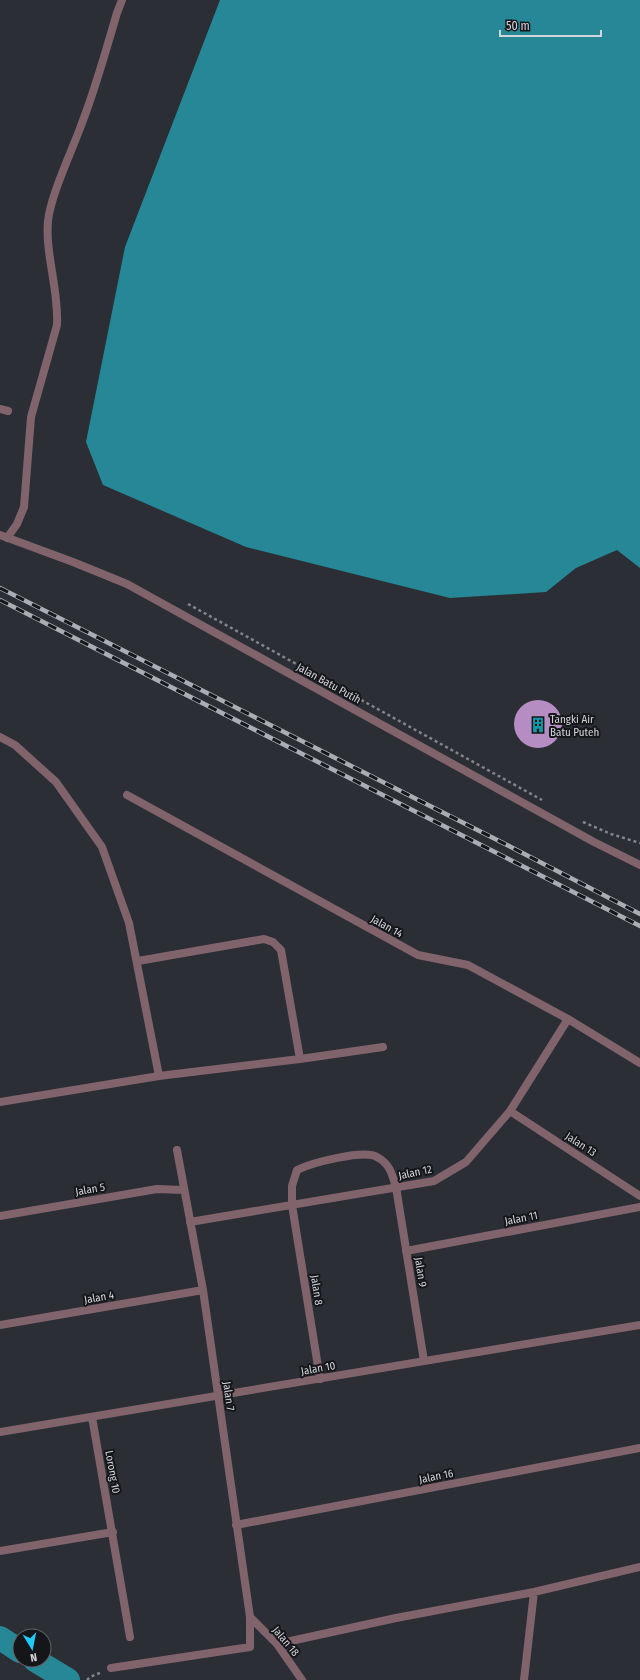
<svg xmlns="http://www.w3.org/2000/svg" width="640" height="1680" viewBox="0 0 640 1680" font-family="'Fira Sans Condensed',sans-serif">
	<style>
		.water { fill: #268897 }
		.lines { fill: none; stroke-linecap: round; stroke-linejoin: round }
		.river { stroke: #268897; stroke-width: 24 }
		.building { fill: #b68dc3 }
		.path { stroke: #83858b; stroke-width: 2.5; stroke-dasharray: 3 3; stroke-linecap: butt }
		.service { stroke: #81636b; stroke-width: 8 }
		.minor { stroke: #81636b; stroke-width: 8 }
		.rail-casing { stroke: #abadb3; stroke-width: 4.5 }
		.rail { stroke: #151619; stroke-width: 3; stroke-dasharray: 9; stroke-linecap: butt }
		.labels { text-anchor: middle; stroke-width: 4; stroke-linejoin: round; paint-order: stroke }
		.street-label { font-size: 11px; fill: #d3d5da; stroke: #151619 }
		.poi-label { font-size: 11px; fill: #d3d5da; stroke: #151619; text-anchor: start }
	</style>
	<rect width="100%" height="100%" fill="#2b2e35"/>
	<path class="water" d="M 220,0 L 640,0 L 640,568 L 617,550 L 576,568 L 546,592 L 450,598 L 246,547 L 103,485 L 86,442 L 125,247 Z"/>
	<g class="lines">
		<path class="river" d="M 0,1638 L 20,1651
			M 35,1660 L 68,1680"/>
	</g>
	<path class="building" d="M514 724a24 24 0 1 1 48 0a24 24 0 1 1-48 0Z"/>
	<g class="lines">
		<path class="path" d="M 188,604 L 542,800
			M 583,822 L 611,834 L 640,843
			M 87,1680 L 90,1677 L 102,1672"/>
		<path class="service" d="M 0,409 L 8,411
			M 7,538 L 17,524 L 24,507 L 31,417 L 57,325 C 59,290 45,254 48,221 C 51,194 72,151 82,123 C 96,87 106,50 117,13 L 122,0"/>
		<path class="minor" d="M 0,535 L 73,562 L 127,584 L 594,842 L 640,865
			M 0,737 L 15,745 L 56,782 L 102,847 L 129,923 L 159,1076
			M 127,795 L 418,955 L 468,965 L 568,1019 L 640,1063
			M 138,961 L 264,939 L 273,942 L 281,950 L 300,1059
			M 0,1102 L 159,1076 L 300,1059 L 383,1047
			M 510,1111 L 640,1196
			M 0,1216 L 157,1189 L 184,1190
			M 190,1222 L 434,1181 L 466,1162 L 510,1111 L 568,1019
			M 406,1251 L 640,1207
			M 0,1325 L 203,1290
			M 320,1379 L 292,1205 L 292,1186 L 297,1170 C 311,1163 364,1149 377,1157 C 390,1164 392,1174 396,1187 L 424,1361
			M 92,1417 L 130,1637
			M 0,1432 L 640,1325
			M 236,1525 L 640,1448
			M 0,1551 L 113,1532
			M 250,1617 L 277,1644 L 302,1680
			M 277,1644 L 396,1618 L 534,1592 L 640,1567
			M 111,1668 L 250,1647 L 250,1617 L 203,1290 L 177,1150
			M 524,1680 L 534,1592"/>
		<defs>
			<path id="rail" d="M 0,588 L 509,846 L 640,914
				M 0,600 L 640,926"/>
		</defs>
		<use href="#rail" class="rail-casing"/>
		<use href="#rail" class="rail"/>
	</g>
	<defs>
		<symbol id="building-bare" viewBox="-9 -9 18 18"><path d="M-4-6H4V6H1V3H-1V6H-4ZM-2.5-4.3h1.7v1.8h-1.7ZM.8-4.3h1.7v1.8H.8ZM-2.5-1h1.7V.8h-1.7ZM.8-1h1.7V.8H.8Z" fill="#0f9aa8" stroke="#151619" stroke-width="2.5" paint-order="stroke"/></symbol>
	</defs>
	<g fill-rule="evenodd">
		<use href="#building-bare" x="527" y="714" width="22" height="22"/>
	</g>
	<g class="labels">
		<g class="street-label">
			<text transform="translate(329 683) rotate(29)" y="4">Jalan Batu Putih</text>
			<text transform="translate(387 926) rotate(29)" y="4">Jalan 14</text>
			<text transform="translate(581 1144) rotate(33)" y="4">Jalan 13</text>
			<text transform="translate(415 1172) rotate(-12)" y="4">Jalan 12</text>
			<text transform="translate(90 1189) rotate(-10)" y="4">Jalan 5</text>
			<text transform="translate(521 1218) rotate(-11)" y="4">Jalan 11</text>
			<text transform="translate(421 1272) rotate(81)" y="4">Jalan 9</text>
			<text transform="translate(317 1290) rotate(81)" y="4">Jalan 8</text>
			<text transform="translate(99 1297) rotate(-10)" y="4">Jalan 4</text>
			<text transform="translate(318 1368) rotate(-10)" y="4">Jalan 10</text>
			<text transform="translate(229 1396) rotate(82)" y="4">Jalan 7</text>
			<text transform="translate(113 1472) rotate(80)" y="4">Lorong 10</text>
			<text transform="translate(436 1476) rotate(-11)" y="4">Jalan 16</text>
			<text transform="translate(286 1641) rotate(50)" y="4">Jalan 18</text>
		</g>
		<g class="poi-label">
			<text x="550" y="723">Tangki Air<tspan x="550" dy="13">Batu Puteh</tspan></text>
		</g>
	</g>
	<g transform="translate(32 1648) rotate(170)"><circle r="19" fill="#151619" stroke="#616266"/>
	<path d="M0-3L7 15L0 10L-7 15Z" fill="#20c9fd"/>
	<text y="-6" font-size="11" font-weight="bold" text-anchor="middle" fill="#d3d5da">N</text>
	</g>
	<path d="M500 30v6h101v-6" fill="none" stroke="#d3d5da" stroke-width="2"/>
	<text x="506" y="30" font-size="12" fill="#d3d5da" stroke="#151619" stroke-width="3" paint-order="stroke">50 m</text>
</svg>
